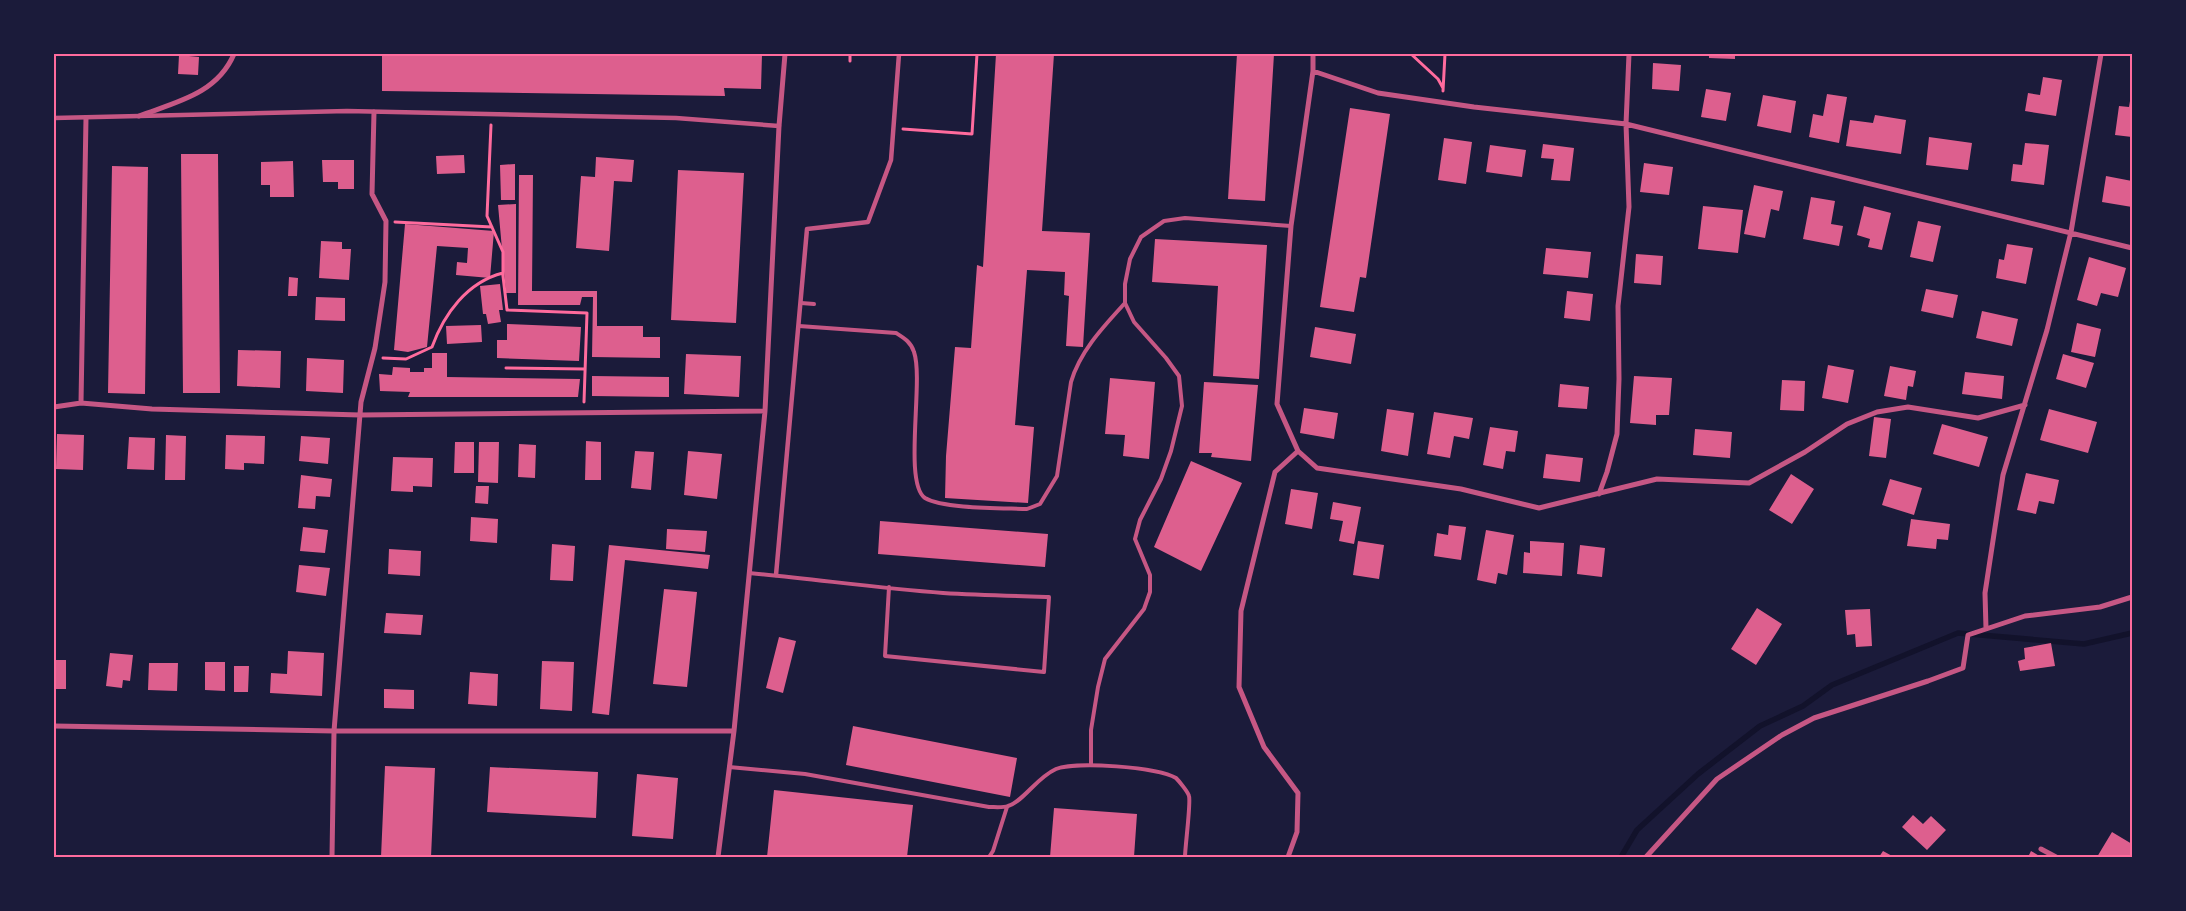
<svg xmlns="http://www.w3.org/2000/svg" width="2186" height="911" viewBox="0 0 2186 911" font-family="'Golos Text',sans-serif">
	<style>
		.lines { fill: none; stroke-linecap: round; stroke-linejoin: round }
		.stream { stroke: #12122b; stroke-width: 5.5 }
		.building { fill: #dd5f8e }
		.path { stroke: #ff6b9d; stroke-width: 3 }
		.service { stroke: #c65784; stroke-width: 4 }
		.pedestrian { stroke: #c65784; stroke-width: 4.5 }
		.minor { stroke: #c65784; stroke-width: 5 }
		.neatline { fill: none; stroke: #ff6b9d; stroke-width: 2 }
	</style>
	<rect width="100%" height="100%" fill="#1b1b3a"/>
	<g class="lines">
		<path class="stream" d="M 1621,857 L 1637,830 L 1698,774 L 1760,726 L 1803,706 L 1832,685 L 1958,633 L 2084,644 L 2132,633"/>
	</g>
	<path class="building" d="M 382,54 L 762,54 L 761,89 L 724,88 L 725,96 L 382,91 Z
		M 996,54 L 1054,54 L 1042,231 L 1090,233 L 1083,347 L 1066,346 L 1069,296 L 1064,295 L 1065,272 L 1027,270 L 1015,425 L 1034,427 L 1028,503 L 945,498 L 946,456 L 955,347 L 971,348 L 977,265 L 983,267 Z
		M 1237,54 L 1274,54 L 1265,201 L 1228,199 Z
		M 1709,54 L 1735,54 L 1735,59 L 1709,58 Z
		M 179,55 L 199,57 L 198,75 L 178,74 Z
		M 1653,63 L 1681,65 L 1679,91 L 1652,89 Z
		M 2043,77 L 2062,80 L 2056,116 L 2025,111 L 2028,93 L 2040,95 Z
		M 1706,89 L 1731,93 L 1726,121 L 1701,117 Z
		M 1827,94 L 1847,97 L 1839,143 L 1809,137 L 1813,114 L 1823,116 Z
		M 1763,95 L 1796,101 L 1791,133 L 1757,126 Z
		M 2131,95 L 2132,95 L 2132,137 L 2115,135 L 2119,106 L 2129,107 Z
		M 1350,108 L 1390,114 L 1366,278 L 1360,277 L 1354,312 L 1320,307 Z
		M 1875,115 L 1906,120 L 1901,154 L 1846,146 L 1850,120 L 1873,123 Z
		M 1929,137 L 1972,143 L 1968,170 L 1926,165 Z
		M 1444,138 L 1472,142 L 1466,184 L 1438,180 Z
		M 2025,143 L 2049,145 L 2044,185 L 2011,181 L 2013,164 L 2022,165 Z
		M 1543,144 L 1574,148 L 1570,181 L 1551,180 L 1554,159 L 1541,158 Z
		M 1490,145 L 1526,150 L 1522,177 L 1486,172 Z
		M 181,154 L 218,154 L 220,393 L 183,393 Z
		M 464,155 L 465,173 L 437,174 L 436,156 Z
		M 596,157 L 634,160 L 632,182 L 614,181 L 609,251 L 576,248 L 581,176 L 595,177 Z
		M 322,160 L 354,160 L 354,189 L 338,189 L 338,182 L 323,182 Z
		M 293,161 L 294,197 L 270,197 L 270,185 L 261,185 L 261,162 Z
		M 1644,163 L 1673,167 L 1669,195 L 1640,192 Z
		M 515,164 L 515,200 L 501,200 L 500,165 Z
		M 112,166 L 148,167 L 145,394 L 108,393 Z
		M 678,170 L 744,173 L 736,323 L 671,320 Z
		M 519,175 L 533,175 L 532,291 L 597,291 L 597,326 L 643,326 L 643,337 L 660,337 L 660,358 L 592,357 L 593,297 L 582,297 L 580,305 L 518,305 Z
		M 2106,176 L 2132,181 L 2132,207 L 2102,202 Z
		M 1754,185 L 1783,191 L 1779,211 L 1771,209 L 1765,238 L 1744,234 Z
		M 1811,197 L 1835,201 L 1831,224 L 1843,226 L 1839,246 L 1803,239 Z
		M 516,204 L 516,293 L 506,293 L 498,205 Z
		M 1703,206 L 1743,210 L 1738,253 L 1698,249 Z
		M 1864,206 L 1891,213 L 1882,250 L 1868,247 L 1870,239 L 1857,235 Z
		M 1918,221 L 1941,226 L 1933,262 L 1910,257 Z
		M 405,224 L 494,231 L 490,278 L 456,275 L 457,262 L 467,263 L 468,248 L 437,246 L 427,347 L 408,352 L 394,350 Z
		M 1155,239 L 1267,245 L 1259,379 L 1213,376 L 1218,286 L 1152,282 Z
		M 321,241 L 342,242 L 342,249 L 351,249 L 349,280 L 319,278 Z
		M 2007,244 L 2033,248 L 2026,284 L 1996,278 L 1999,259 L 2004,260 Z
		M 1546,248 L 1591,252 L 1588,278 L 1543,274 Z
		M 1636,254 L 1663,256 L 1661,285 L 1634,283 Z
		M 2089,257 L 2126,268 L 2118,297 L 2101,293 L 2097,306 L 2077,300 Z
		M 289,277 L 298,278 L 297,296 L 288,296 Z
		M 500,284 L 503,310 L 499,310 L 501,322 L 488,324 L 486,314 L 483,314 L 480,286 Z
		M 1926,289 L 1958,295 L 1953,318 L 1921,311 Z
		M 1567,291 L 1593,294 L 1590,321 L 1564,318 Z
		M 316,297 L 345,298 L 345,321 L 315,320 Z
		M 1982,311 L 2018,319 L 2012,346 L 1976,338 Z
		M 2077,323 L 2101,329 L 2095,357 L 2071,352 Z
		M 507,324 L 581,327 L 579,361 L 497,358 L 497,340 L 507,340 Z
		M 481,325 L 482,342 L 447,344 L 446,326 Z
		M 1315,327 L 1356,334 L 1351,364 L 1310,357 Z
		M 238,350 L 281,351 L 280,388 L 237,386 Z
		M 432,353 L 447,353 L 447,377 L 580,379 L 578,397 L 408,397 L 410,392 L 380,391 L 379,374 L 392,375 L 393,367 L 410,368 L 410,372 L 424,372 L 424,368 L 432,368 Z
		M 686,354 L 741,356 L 739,397 L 684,394 Z
		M 2063,354 L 2094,363 L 2086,388 L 2056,379 Z
		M 307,358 L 344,360 L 343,393 L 306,391 Z
		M 1828,365 L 1854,370 L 1848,403 L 1822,398 Z
		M 1890,366 L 1916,371 L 1913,387 L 1908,386 L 1906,400 L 1884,396 Z
		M 1965,372 L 2004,376 L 2002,399 L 1962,394 Z
		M 592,376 L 669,377 L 669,397 L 592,396 Z
		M 1634,376 L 1672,378 L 1669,415 L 1656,415 L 1656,425 L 1630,423 Z
		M 1110,378 L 1155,382 L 1149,459 L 1123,456 L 1125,435 L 1105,434 Z
		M 1782,380 L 1805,381 L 1804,411 L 1780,410 Z
		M 1204,382 L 1258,385 L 1251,461 L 1211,457 L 1212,453 L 1199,453 Z
		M 1560,384 L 1589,387 L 1587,409 L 1558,407 Z
		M 1304,408 L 1338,413 L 1334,439 L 1300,433 Z
		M 1387,409 L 1414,413 L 1408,456 L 1381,451 Z
		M 2049,409 L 2097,422 L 2088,453 L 2040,440 Z
		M 1434,412 L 1473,418 L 1469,439 L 1454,436 L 1450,458 L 1427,454 Z
		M 1874,417 L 1891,419 L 1886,458 L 1869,456 Z
		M 1942,424 L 1988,437 L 1979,467 L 1933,454 Z
		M 1490,427 L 1518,431 L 1515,452 L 1506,451 L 1503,469 L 1483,465 Z
		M 1695,429 L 1732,432 L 1730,458 L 1693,455 Z
		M 57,434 L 84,435 L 83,470 L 56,469 Z
		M 166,435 L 186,436 L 185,480 L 165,480 Z
		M 226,435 L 265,436 L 264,464 L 244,463 L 244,470 L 225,469 Z
		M 301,436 L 330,438 L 328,464 L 299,461 Z
		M 129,437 L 155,438 L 154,470 L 127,469 Z
		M 586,441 L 601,442 L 601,480 L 585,480 Z
		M 455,442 L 474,442 L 474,473 L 454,473 Z
		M 479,442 L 499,442 L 498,483 L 478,482 Z
		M 519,444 L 536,445 L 535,478 L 518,477 Z
		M 635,451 L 654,452 L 651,490 L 631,488 Z
		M 688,451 L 722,454 L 717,499 L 684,495 Z
		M 1546,454 L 1583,458 L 1580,482 L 1543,478 Z
		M 393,457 L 433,458 L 432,487 L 413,486 L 413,492 L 391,491 Z
		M 1191,461 L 1242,483 L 1201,571 L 1154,547 Z
		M 2026,473 L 2059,480 L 2054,504 L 2039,501 L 2036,514 L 2017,510 Z
		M 1791,474 L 1814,489 L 1792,524 L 1769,510 Z
		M 301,475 L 332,479 L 330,497 L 316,496 L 315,509 L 298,508 Z
		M 1890,479 L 1922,488 L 1914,515 L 1882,505 Z
		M 476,486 L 489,486 L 488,504 L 475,503 Z
		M 1291,489 L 1318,493 L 1312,529 L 1285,524 Z
		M 1333,502 L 1361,507 L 1354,544 L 1339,541 L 1343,521 L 1330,519 Z
		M 471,517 L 498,519 L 497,543 L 470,541 Z
		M 1911,519 L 1950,524 L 1948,540 L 1937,539 L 1936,549 L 1907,546 Z
		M 880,521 L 1048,534 L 1045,567 L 878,554 Z
		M 1449,525 L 1466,527 L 1461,560 L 1434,556 L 1437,533 L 1448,535 Z
		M 303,527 L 328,530 L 325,553 L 300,551 Z
		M 667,529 L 707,531 L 705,552 L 666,549 Z
		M 1486,530 L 1514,535 L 1507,575 L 1498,573 L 1496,584 L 1477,580 Z
		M 1358,541 L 1384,545 L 1379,579 L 1353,575 Z
		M 1530,541 L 1564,543 L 1562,576 L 1523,573 L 1524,552 L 1530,553 Z
		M 552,544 L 575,546 L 573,581 L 550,580 Z
		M 609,545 L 710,555 L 708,569 L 625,560 L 609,715 L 592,713 Z
		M 1580,545 L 1605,548 L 1602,577 L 1577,574 Z
		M 389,549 L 421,551 L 420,576 L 388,574 Z
		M 299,565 L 330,568 L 326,596 L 296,592 Z
		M 664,589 L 697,592 L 687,687 L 653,684 Z
		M 1757,608 L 1782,624 L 1756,665 L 1731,649 Z
		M 1870,609 L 1872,646 L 1856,647 L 1855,634 L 1847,635 L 1845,610 Z
		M 386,613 L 423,615 L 421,635 L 384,633 Z
		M 779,637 L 796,641 L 783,693 L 766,688 Z
		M 2051,643 L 2055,666 L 2020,671 L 2018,661 L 2025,659 L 2024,648 Z
		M 288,651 L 324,653 L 322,696 L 270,693 L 271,673 L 287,674 Z
		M 110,653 L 133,655 L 130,681 L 123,680 L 122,688 L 106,686 Z
		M 54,660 L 66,660 L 66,689 L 54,689 Z
		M 542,661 L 574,662 L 572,711 L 540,709 Z
		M 205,662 L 225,662 L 225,691 L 205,690 Z
		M 149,663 L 178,663 L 177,691 L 148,690 Z
		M 234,666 L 249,666 L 248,692 L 234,692 Z
		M 470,672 L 498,674 L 497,706 L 468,704 Z
		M 384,689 L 414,690 L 414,709 L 384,708 Z
		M 853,726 L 1017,758 L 1010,797 L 846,765 Z
		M 385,766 L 435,768 L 431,857 L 381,857 Z
		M 490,767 L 598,772 L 596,818 L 487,812 Z
		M 637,774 L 678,778 L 673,839 L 632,836 Z
		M 774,790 L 913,805 L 907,857 L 767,857 Z
		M 1054,808 L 1137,814 L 1134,857 L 1050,857 Z
		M 1913,815 L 1923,824 L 1931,816 L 1946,830 L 1927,850 L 1902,827 Z
		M 2112,832 L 2132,844 L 2132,852 L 2129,857 L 2097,857 Z
		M 1883,851 L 1894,857 L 1879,857 Z
		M 2031,851 L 2041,857 L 2028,857 Z"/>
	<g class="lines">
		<path class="path" d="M 1411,54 L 1438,79 L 1443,88
			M 850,61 L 850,54
			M 1443,91 L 1445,54
			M 491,125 L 487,216 L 503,252 L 503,276 L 507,310 L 587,313 L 584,402
			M 903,129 L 972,134 L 977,54
			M 395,222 L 492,227
			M 383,358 L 406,359 L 432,347 C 444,314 467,282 503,273
			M 506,368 L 585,369"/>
		<path class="service" d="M 801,303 L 814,304
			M 799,326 L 896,333 C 904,338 911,342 914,352 C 924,380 903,483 925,498 C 943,509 1004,508 1027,509 L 1040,504 L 1057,476 L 1071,382 C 1080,351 1104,326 1125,303
			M 749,573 C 814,579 878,588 943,593 C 978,595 1014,596 1049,597 L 1044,672 L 885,656 L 889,587
			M 1091,765 L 1091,730 L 1098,687 L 1105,659 L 1144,609 L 1150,592 L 1150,575 L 1135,539 L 1140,520 L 1161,479 L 1171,451 L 1182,406 L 1179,376 L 1166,358 L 1134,322 L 1125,303 L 1125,284 L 1130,259 L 1141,237 L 1164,221 L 1185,218 L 1291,226
			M 729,767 L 805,774 L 989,807 C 995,807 1003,808 1008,806 C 1024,801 1036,778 1056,769 C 1075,761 1158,767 1176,778 C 1179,781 1188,792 1189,796 C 1191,803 1185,847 1185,857
			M 989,857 L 993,851 L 1007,807"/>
		<path class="pedestrian" d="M 54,118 L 347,111 L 676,118 L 779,126
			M 776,575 L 807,229 L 868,222 L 891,160 L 899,54"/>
		<path class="minor" d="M 1313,71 L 1378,93 L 1474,107 L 1626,124 L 2132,248
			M 139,116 C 176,102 217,94 234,54
			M 81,403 L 86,118
			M 54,407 L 81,403 L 152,409 L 360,415 L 765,411
			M 1298,451 L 1317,468 L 1461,489 L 1539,508 L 1657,479 L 1749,483 L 1805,452 L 1847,424 L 1877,412 L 1908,407 L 1978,418 L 2025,405
			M 1599,494 L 1607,472 L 1617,434 L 1619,379 L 1618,306 L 1629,207 L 1626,124 L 1629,54
			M 1986,629 L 1985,593 L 2003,475 L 2047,330 L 2071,232 L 2101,54
			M 54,726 L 334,731 L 734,731
			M 2041,849 L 2056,857
			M 332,857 L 334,731 L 361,402 L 375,348 L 385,282 L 386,221 L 372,194 L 374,112
			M 718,857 L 734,731 L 765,411 L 779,126 L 785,54
			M 1288,857 L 1297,832 L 1298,793 L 1264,747 L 1239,687 L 1241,611 L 1275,472 L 1298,451 L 1277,404 L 1291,226 L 1313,71 L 1313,54
			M 1646,857 L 1717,779 L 1782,735 L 1814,718 L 1928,681 L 1963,668 L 1968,635 L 2025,616 L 2100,607 L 2132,597"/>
	</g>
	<rect width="2186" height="911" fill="none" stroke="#1b1b3a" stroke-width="110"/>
	<rect x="55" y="55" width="2076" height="801" class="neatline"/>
</svg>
